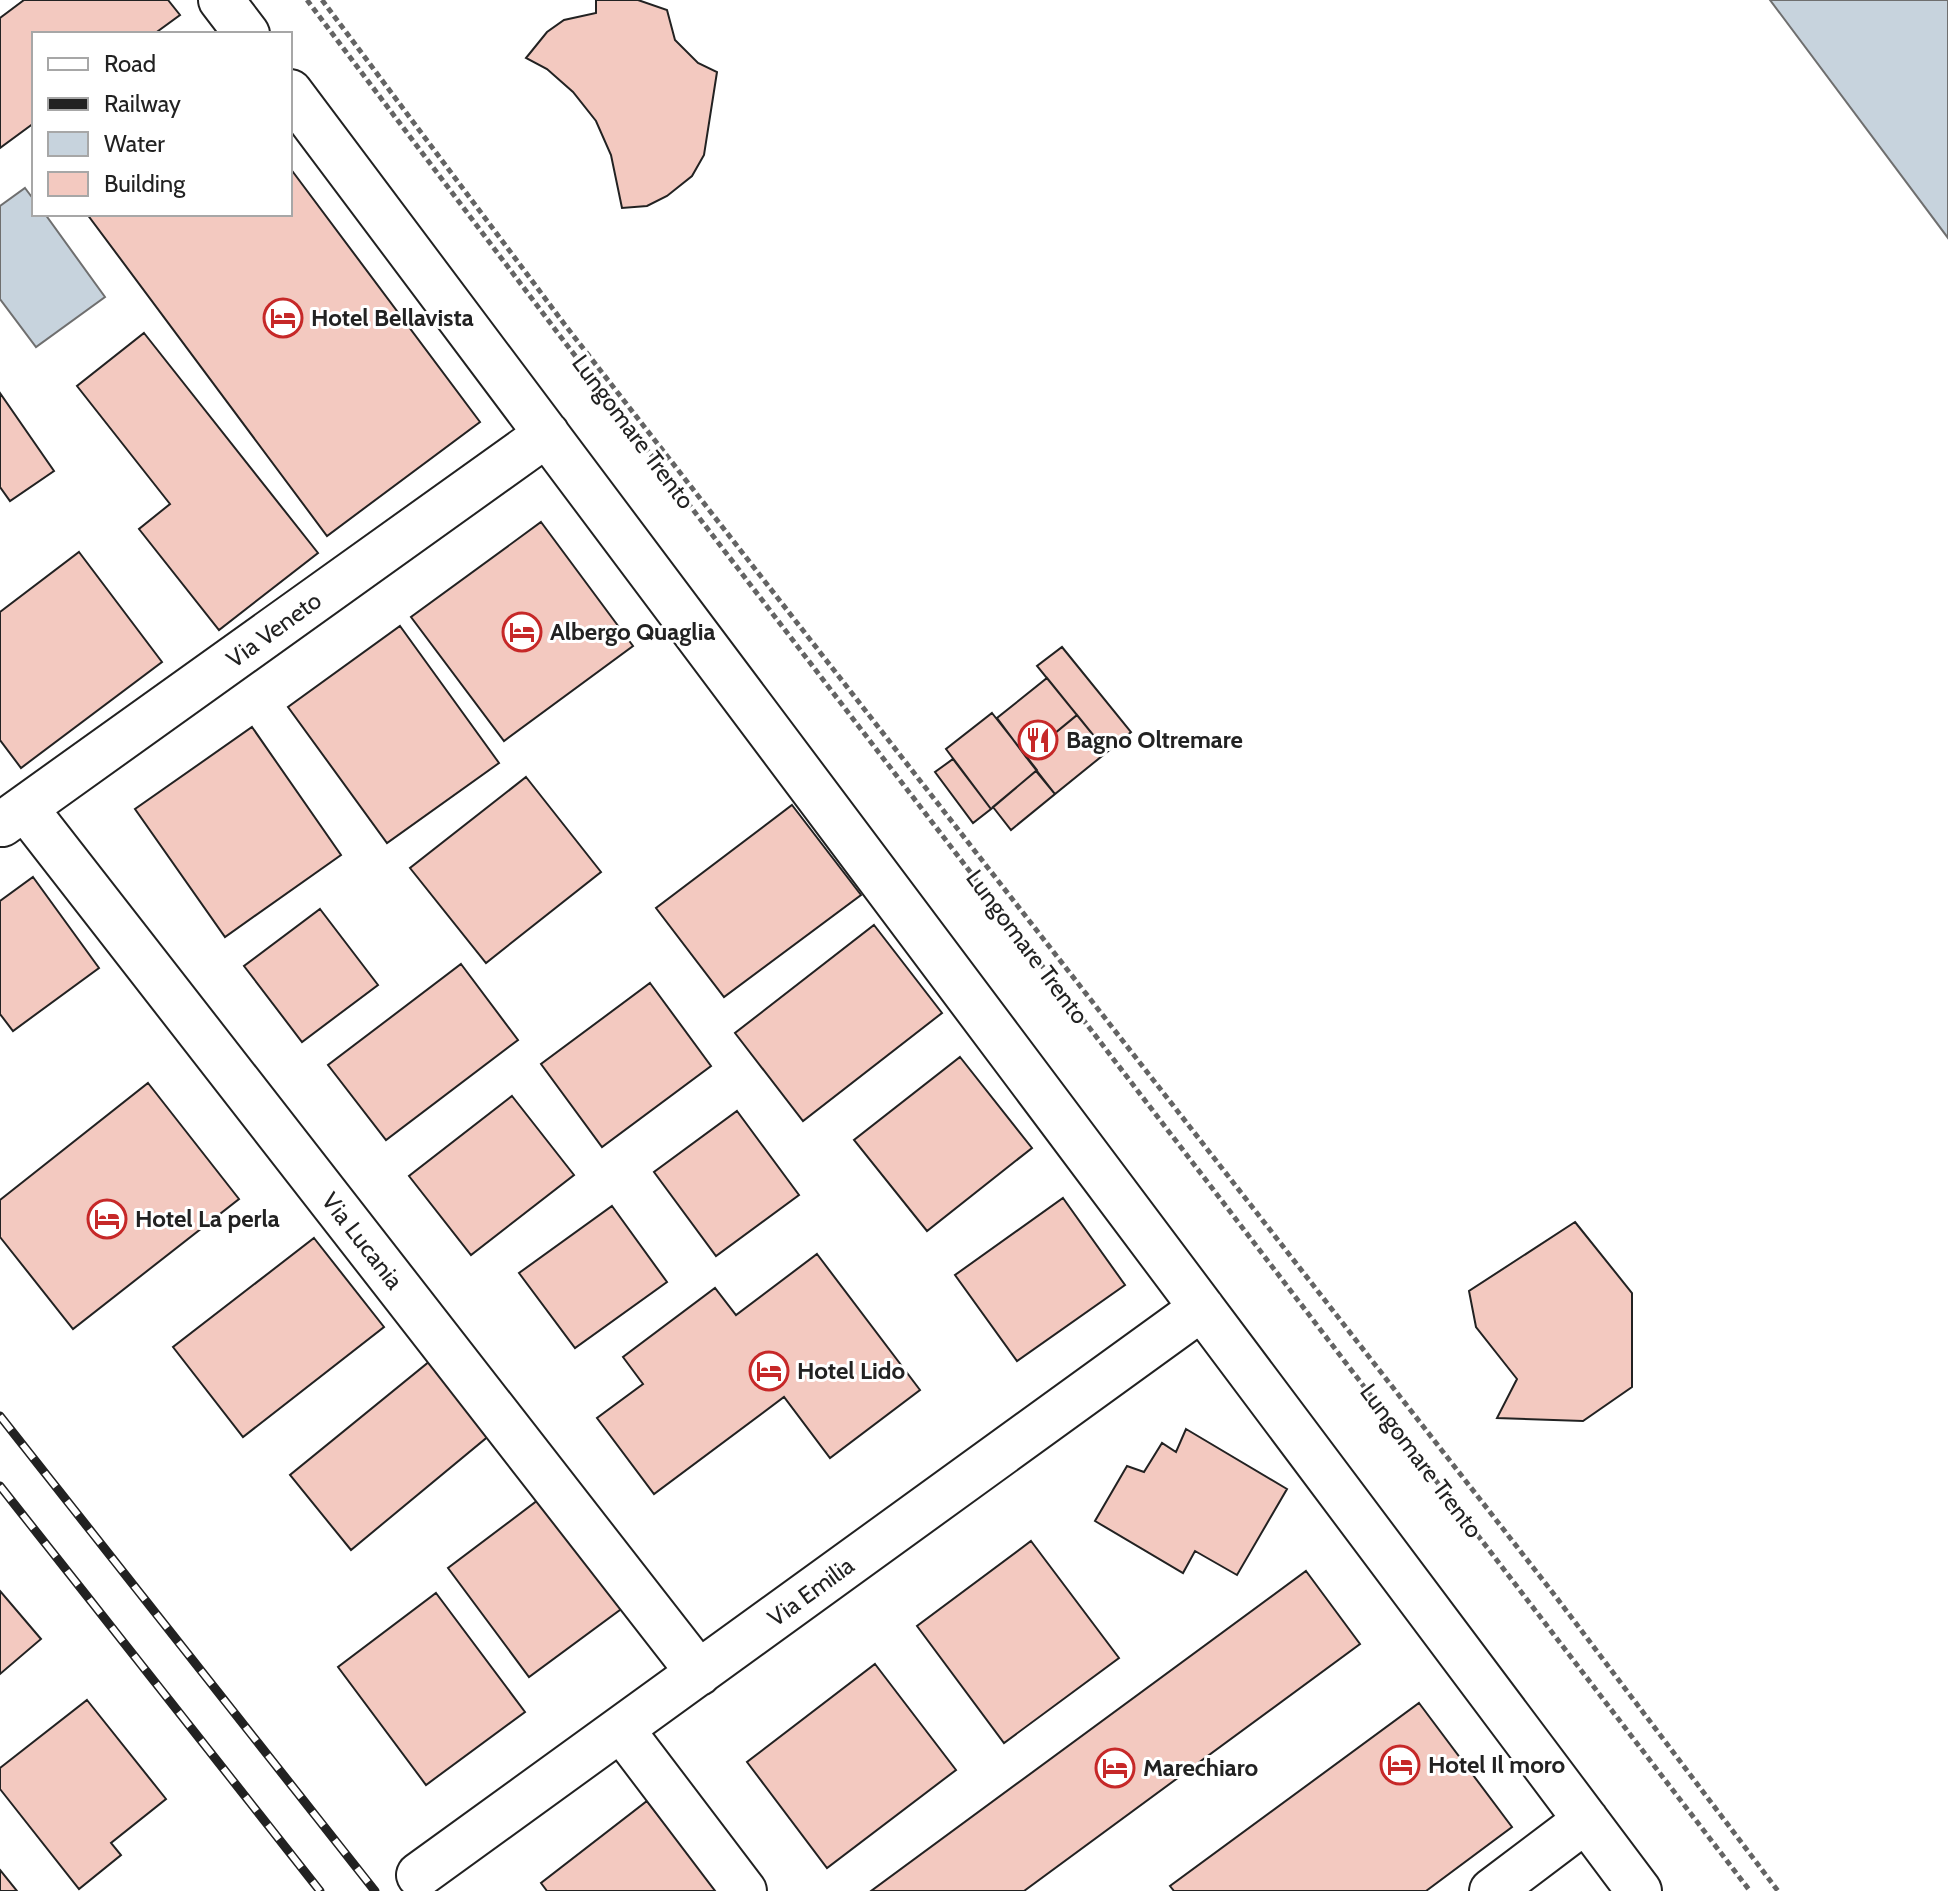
<svg xmlns="http://www.w3.org/2000/svg" width="1948" height="1891" viewBox="0 0 1948 1891" font-family="Cabin,sans-serif">
	<style>
		.water { fill: #c7d3dd; stroke: #6f6f6f; stroke-width: 2 }
		.building { fill: #f3c9c0; stroke: #222; stroke-width: 2 }
		.lines { fill: none; stroke-linecap: round; stroke-linejoin: round }
		.street-casing { stroke: #222; stroke-width: 48 }
		.path { stroke: #646464; stroke-width: 5; stroke-dasharray: 6 4; stroke-linecap: butt }
		.street { stroke: #fff; stroke-width: 44 }
		.rail-casing { stroke: #222; stroke-width: 9 }
		.rail { stroke: #fff; stroke-width: 6; stroke-dasharray: 18; stroke-linecap: butt }
		.labels { text-anchor: middle; stroke-width: 6; stroke-linejoin: round; paint-order: stroke }
		.poi-label { font-size: 24px; font-weight: bold; fill: #222; stroke: #fff; text-anchor: start }
		.street-label { font-size: 24px; fill: #222; stroke: #fff }
	</style>
	<rect width="100%" height="100%" fill="#fff"/>
	<path class="water" d="M 1770,0 L 1948,0 L 1948,238 Z
		M 25,188 L 34,200 L 34,214 L 45,214 L 105,297 L 36,347 L 0,299 L 0,206 Z"/>
	<path class="building" d="M 24,0 L 168,0 L 180,15 L 154,34 L 34,34 L 34,123 L 0,148 L 0,18 Z
		M 596,0 L 638,0 L 667,10 L 675,40 L 698,63 L 717,72 L 704,155 L 692,176 L 667,196 L 647,206 L 622,208 L 611,155 L 596,121 L 573,92 L 547,69 L 526,58 L 547,32 L 564,20 L 596,13 Z
		M 290,168 L 480,422 L 327,536 L 87,214 L 290,214 Z
		M 144,333 L 318,553 L 219,630 L 139,529 L 170,504 L 77,386 Z
		M 0,393 L 54,471 L 10,501 L 0,487 Z
		M 541,522 L 633,646 L 504,741 L 411,617 Z
		M 79,552 L 162,662 L 21,768 L 0,740 L 0,612 Z
		M 400,626 L 499,763 L 387,843 L 288,707 Z
		M 1062,647 L 1131,732 L 1107,752 L 1037,666 Z
		M 1047,678 L 1077,715 L 1026,757 L 997,718 Z
		M 992,713 L 1037,770 L 991,809 L 946,749 Z
		M 1077,715 L 1107,752 L 1055,794 L 1026,757 Z
		M 252,727 L 341,855 L 225,937 L 135,809 Z
		M 953,759 L 991,809 L 973,823 L 935,772 Z
		M 1036,771 L 1055,794 L 1011,830 L 993,807 Z
		M 526,777 L 601,872 L 486,963 L 410,868 Z
		M 792,805 L 861,895 L 724,997 L 656,908 Z
		M 33,877 L 99,968 L 13,1031 L 0,1014 L 0,901 Z
		M 320,909 L 378,985 L 302,1042 L 244,966 Z
		M 874,925 L 942,1013 L 803,1121 L 735,1033 Z
		M 461,964 L 518,1040 L 386,1140 L 328,1065 Z
		M 650,983 L 711,1066 L 602,1147 L 541,1064 Z
		M 960,1057 L 1032,1148 L 927,1231 L 854,1140 Z
		M 148,1083 L 239,1199 L 73,1329 L 0,1237 L 0,1200 Z
		M 512,1096 L 574,1175 L 471,1255 L 409,1176 Z
		M 737,1111 L 799,1195 L 716,1256 L 654,1172 Z
		M 1063,1198 L 1125,1285 L 1017,1361 L 955,1275 Z
		M 612,1206 L 667,1282 L 575,1348 L 519,1273 Z
		M 1575,1222 L 1632,1293 L 1632,1387 L 1583,1421 L 1497,1418 L 1517,1379 L 1476,1327 L 1469,1291 Z
		M 314,1238 L 384,1327 L 243,1437 L 173,1347 Z
		M 817,1254 L 920,1390 L 830,1458 L 784,1397 L 654,1494 L 597,1418 L 643,1384 L 623,1357 L 715,1288 L 736,1315 Z
		M 430,1361 L 491,1434 L 351,1550 L 290,1475 Z
		M 1186,1429 L 1287,1489 L 1237,1575 L 1195,1551 L 1183,1573 L 1095,1521 L 1127,1466 L 1144,1472 L 1162,1443 L 1176,1452 Z
		M 546,1494 L 628,1604 L 529,1677 L 448,1568 Z
		M 1031,1541 L 1119,1658 L 1004,1743 L 917,1626 Z
		M 1306,1571 L 1360,1644 L 1024,1891 L 871,1891 Z
		M 0,1591 L 41,1639 L 0,1674 Z
		M 436,1593 L 525,1712 L 426,1785 L 338,1667 Z
		M 875,1664 L 956,1770 L 827,1868 L 747,1762 Z
		M 87,1700 L 166,1799 L 111,1843 L 121,1855 L 79,1889 L 0,1789 L 0,1768 Z
		M 1419,1703 L 1512,1827 L 1426,1891 L 1174,1891 L 1170,1886 Z
		M 647,1801 L 717,1891 L 547,1891 L 541,1883 Z
		M 0,1870 L 17,1891 L 0,1891 Z"/>
	<g class="lines">
		<defs>
			<path id="street" d="M 221,0 L 247,34
				M 290,92 L 1639,1891
				M 25,808 L 699,1673
				M 2,824 L 547,434
				M 621,1729 L 744,1891
				M 419,1875 L 1202,1308
				M 1492,1891 L 1586,1820"/>
		</defs>
		<use href="#street" class="street-casing"/>
		<path class="path" d="M 307,0 L 557,332 L 1750,1891
			M 322,0 L 565,325 L 1553,1593 L 1778,1891"/>
		<use href="#street" class="street"/>
		<defs>
			<path id="rail" d="M 0,1416 L 375,1891
				M 0,1486 L 320,1891"/>
		</defs>
		<use href="#rail" class="rail-casing"/>
		<use href="#rail" class="rail"/>
	</g>
	<defs>
		<symbol id="hotel-ring" viewBox="-11 -11 22 22"><circle r="9.5" fill="#fff" stroke="#c62828" stroke-width="1.5"/><path d="M-6-4.5h1.5V1H6V5H4.5V3h-9V5H-6ZM-4 0a1.8 1.8 0 1 1 3.6 0ZM.5 0V-2.5h3Q6-2.5 6 0Z" fill="#c62828"/></symbol>
		<symbol id="restaurant-ring" viewBox="-11 -11 22 22"><circle r="9.5" fill="#fff" stroke="#c62828" stroke-width="1.5"/><path d="M-5-6h1v4h1v-4h1v4h1v-4h1v5L-1.5 .5V6h-2V.5L-5-1ZM5-6V6H3V1.5H1.5Q1.5-4 5-6Z" fill="#c62828"/></symbol>
	</defs>
	<g fill-rule="evenodd">
		<use href="#hotel-ring" x="261" y="296" width="44" height="44"/>
		<use href="#hotel-ring" x="500" y="610" width="44" height="44"/>
		<use href="#restaurant-ring" x="1016" y="718" width="44" height="44"/>
		<use href="#hotel-ring" x="85" y="1197" width="44" height="44"/>
		<use href="#hotel-ring" x="747" y="1349" width="44" height="44"/>
		<use href="#hotel-ring" x="1378" y="1743" width="44" height="44"/>
		<use href="#hotel-ring" x="1093" y="1746" width="44" height="44"/>
	</g>
	<g class="labels">
		<g class="poi-label">
			<text x="311" y="326">Hotel Bellavista</text>
			<text x="550" y="640">Albergo Quaglia</text>
			<text x="1066" y="748">Bagno Oltremare</text>
			<text x="135" y="1227">Hotel La perla</text>
			<text x="797" y="1379">Hotel Lido</text>
			<text x="1428" y="1773">Hotel Il moro</text>
			<text x="1143" y="1776">Marechiaro</text>
		</g>
		<g class="street-label">
			<text transform="translate(633 432) rotate(53)" y="8">Lungomare Trento</text>
			<text transform="translate(274 630) rotate(-36)" y="8">Via Veneto</text>
			<text transform="translate(1027 947) rotate(53)" y="8">Lungomare Trento</text>
			<text transform="translate(362 1241) rotate(52)" y="8">Via Lucania</text>
			<text transform="translate(1421 1461) rotate(53)" y="8">Lungomare Trento</text>
			<text transform="translate(811 1592) rotate(-36)" y="8">Via Emilia</text>
		</g>
	</g>
	<rect x="32" y="32" width="260" height="184" fill="#ffffff" stroke="#a7a7a7" stroke-width="2"/>
	<rect x="48" y="58" width="40" height="12" fill="#ffffff" stroke="#a7a7a7" stroke-width="2"/>
	<text x="104" y="72" font-size="24" fill="#222222">Road</text>
	<rect x="48" y="98" width="40" height="12" fill="#222222" stroke="#a7a7a7" stroke-width="2"/>
	<text x="104" y="112" font-size="24" fill="#222222">Railway</text>
	<rect x="48" y="132" width="40" height="24" fill="#c7d3dd" stroke="#a7a7a7" stroke-width="2"/>
	<text x="104" y="152" font-size="24" fill="#222222">Water</text>
	<rect x="48" y="172" width="40" height="24" fill="#f3c9c0" stroke="#a7a7a7" stroke-width="2"/>
	<text x="104" y="192" font-size="24" fill="#222222">Building</text>
</svg>
